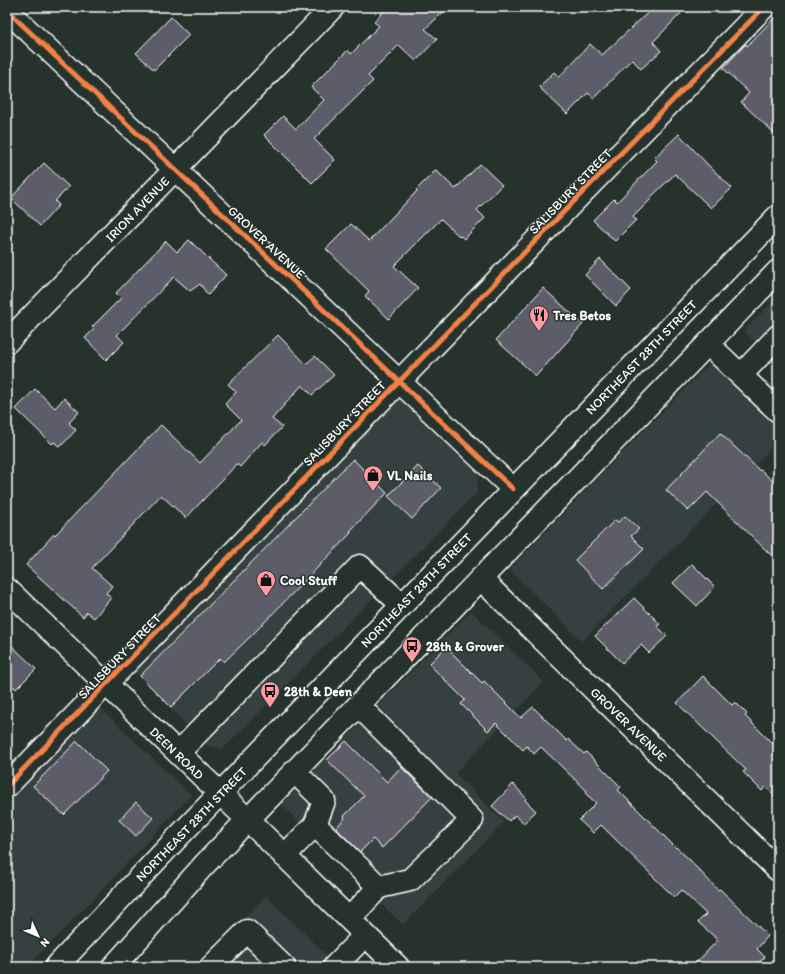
<svg xmlns="http://www.w3.org/2000/svg" width="785" height="974" viewBox="0 0 785 974" font-family="Itim,sans-serif">
	<style>
		.built { fill: #36403f }
		.building { fill: #5d5d6a; stroke: #fff }
		.lines { fill: none; stroke-linecap: round; stroke-linejoin: round }
		.minor-casing { stroke: #fff; stroke-width: 25 }
		.major-casing { stroke: #fff; stroke-width: 25 }
		.minor { stroke: #26332d; stroke-width: 22 }
		.major { stroke: #26332d; stroke-width: 22 }
		.cycleway-casing { stroke: #26332d; stroke-width: 8 }
		.cycleway { stroke: #f48246; stroke-width: 5 }
		.labels { text-anchor: middle; stroke-width: 3; stroke-linejoin: round; paint-order: stroke }
		.street-label { font-size: 13px; fill: #fff; stroke: #26332d }
		.poi-label { font-size: 13px; font-weight: bold; fill: #fff; stroke: #26332d; text-anchor: start }
	</style>
	<rect width="100%" height="100%" fill="#26332d"/>
	<filter id="ink" filterUnits="userSpaceOnUse"><feTurbulence type="fractalNoise" baseFrequency=".025" numOctaves="2"/><feDisplacementMap in="SourceGraphic" scale="8" xChannelSelector="R" yChannelSelector="G"/><feConvolveMatrix kernelMatrix="1 2 1 2 8 2 1 2 1" color-interpolation-filters="sRGB"/></filter>
	<g filter="url(#ink)">
		<path class="built" d="M 778,296 L 778,365 L 744,331 Z
			M 710,363 L 778,429 L 778,441 L 582,641 L 509,569 Z
			M 404,400 L 479,475 L 476,494 L 223,749 L 207,746 L 134,671 L 389,402 Z
			M 471,611 L 544,682 L 455,773 L 504,822 L 403,925 L 281,804 Z
			M 100,708 L 191,795 L 92,900 L 27,967 L 7,967 L 7,803 Z
			M 266,896 L 339,967 L 195,967 Z"/>
		<path class="building" d="M 387,7 L 449,7 L 425,29 L 437,39 L 416,61 L 399,45 L 368,76 L 373,81 L 314,139 L 335,160 L 312,183 L 264,135 L 283,116 L 296,129 L 324,100 L 311,87 L 348,50 L 351,54 L 379,26 L 374,22 Z
			M 654,7 L 687,7 L 653,42 L 661,51 L 641,69 L 632,59 L 594,98 L 588,93 L 567,114 L 539,87 L 554,72 L 559,77 L 590,44 L 602,55 Z
			M 778,14 L 778,137 L 741,102 L 749,93 L 723,68 L 746,44 L 747,46 Z
			M 171,17 L 189,35 L 154,70 L 136,53 Z
			M 679,134 L 708,165 L 732,188 L 711,208 L 675,174 L 650,198 L 651,199 L 633,217 L 636,220 L 615,241 L 593,220 L 614,199 L 617,202 L 657,161 L 654,158 Z
			M 44,163 L 69,187 L 55,201 L 59,205 L 40,226 L 11,198 Z
			M 480,164 L 502,185 L 477,210 L 485,218 L 464,239 L 461,236 L 460,237 L 441,219 L 394,266 L 418,288 L 389,319 L 365,296 L 369,291 L 326,249 L 351,224 L 369,241 L 417,191 L 416,190 L 436,170 L 455,189 Z
			M 189,240 L 226,275 L 208,295 L 200,284 L 190,291 L 174,277 L 117,335 L 124,342 L 106,360 L 85,338 L 94,329 L 92,327 L 121,298 L 116,293 L 166,241 L 177,252 Z
			M 600,259 L 631,290 L 616,306 L 585,275 Z
			M 543,288 L 583,324 L 536,376 L 496,340 Z
			M 278,335 L 306,364 L 315,356 L 334,375 L 312,395 L 302,385 L 272,419 L 282,427 L 265,445 L 262,442 L 240,467 L 237,464 L 186,518 L 161,495 L 92,568 L 112,586 L 106,593 L 111,598 L 94,618 L 87,612 L 83,617 L 26,565 L 54,534 L 55,535 L 161,425 L 200,463 L 241,420 L 225,404 L 236,392 L 228,384 Z
			M 35,389 L 55,408 L 64,398 L 79,412 L 69,423 L 76,430 L 60,447 L 54,442 L 52,444 L 16,409 Z
			M 720,433 L 760,471 L 761,470 L 778,486 L 778,562 L 707,492 L 688,511 L 666,490 Z
			M 353,459 L 387,493 L 350,531 L 351,533 L 253,634 L 224,662 L 220,658 L 171,707 L 140,676 Z
			M 418,466 L 441,488 L 412,519 L 388,496 Z
			M 625,516 L 639,529 L 631,536 L 644,549 L 603,589 L 575,560 L 615,520 L 618,522 Z
			M 692,564 L 715,587 L 697,606 L 673,583 Z
			M 634,598 L 660,624 L 657,626 L 667,636 L 649,653 L 641,645 L 622,663 L 595,636 Z
			M 7,641 L 36,669 L 16,689 L 7,680 Z
			M 446,647 L 482,683 L 484,681 L 521,718 L 533,707 L 567,741 L 568,739 L 584,754 L 586,752 L 621,787 L 618,790 L 676,848 L 676,847 L 693,863 L 693,864 L 718,890 L 720,889 L 768,936 L 757,949 L 765,957 L 754,967 L 692,967 L 718,940 L 698,922 L 706,914 L 681,890 L 674,897 L 601,825 L 593,833 L 579,820 L 596,803 L 585,793 L 587,791 L 541,747 L 534,754 L 527,746 L 523,750 L 496,723 L 488,731 L 461,704 L 465,700 L 429,664 Z
			M 703,676 L 732,705 L 735,702 L 747,714 L 745,716 L 778,749 L 778,800 L 765,787 L 762,791 L 743,772 L 746,770 L 677,703 Z
			M 77,741 L 107,771 L 64,815 L 33,786 Z
			M 346,741 L 387,782 L 401,767 L 432,797 L 382,848 L 373,839 L 360,852 L 336,828 L 345,818 L 344,816 L 364,796 L 327,760 Z
			M 513,784 L 526,798 L 525,800 L 536,811 L 524,823 L 515,815 L 509,821 L 492,806 Z
			M 136,802 L 153,818 L 136,836 L 119,820 Z"/>
		<g class="lines">
			<defs>
				<path id="minor" d="M 7,9 L 15,18 L 513,489
					M 7,342 L 333,7
					M 708,344 L 778,411
					M 741,375 L 778,336
					M 481,579 L 778,870
					M 7,589 L 248,820 L 398,967
					M 359,706 L 472,820 L 410,880 L 379,887
					M 178,753 L 360,566 L 402,605
					M 295,772 L 324,801 L 315,825
					M 7,786 L 580,195 L 764,7
					M 284,856 L 315,825 L 379,887 L 349,919
					M 211,967 L 247,931 L 284,967
					M 334,967 L 365,935"/>
				<path id="major" d="M 56,967 L 177,838 L 778,216
					M 113,967 L 204,865 L 778,271"/>
			</defs>
			<use href="#minor" class="minor-casing"/>
			<use href="#major" class="major-casing"/>
			<use href="#minor" class="minor"/>
			<use href="#major" class="major"/>
			<defs>
				<path id="cycleway" d="M 7,9 L 15,18 L 513,489
					M 7,786 L 580,195 L 764,7"/>
			</defs>
			<use href="#cycleway" class="cycleway-casing"/>
			<use href="#cycleway" class="cycleway"/>
		</g>
	</g>
	<defs>
		<symbol id="restaurant-pin" viewBox="-11 -11 22 30"><path d="M0 17L-7.5 6A9.5 9.5 0 1 1 7.5 6Z" fill="#ff9aa2" stroke="#26332d"/><path d="M-5-6h1v4h1v-4h1v4h1v-4h1v5L-1.5 .5V6h-2V.5L-5-1ZM5-6V6H3V1.5H1.5Q1.5-4 5-6Z" fill="#111"/></symbol>
		<symbol id="shop-pin" viewBox="-11 -11 22 30"><path d="M0 17L-7.5 6A9.5 9.5 0 1 1 7.5 6Z" fill="#ff9aa2" stroke="#26332d"/><path d="M-5-2.5h2.3a2.7 3.5 0 0 1 5.4 0H5L5.5 6h-11ZM-1.5-2.5h3a1.5 2.3 0 0 0-3 0Z" fill="#111"/></symbol>
		<symbol id="bus-pin" viewBox="-11 -11 22 30"><path d="M0 17L-7.5 6A9.5 9.5 0 1 1 7.5 6Z" fill="#ff9aa2" stroke="#26332d"/><path d="M-5-6H5V4H4V6H2V4H-2V6H-4V4H-5ZM-3.5-4V0h7V-4ZM-3.5 1.2v1.5H-2V1.2ZM2 1.2v1.5H3.5V1.2Z" fill="#111"/></symbol>
	</defs>
	<g fill-rule="evenodd">
		<use href="#restaurant-pin" x="528" y="304" width="22" height="30"/>
		<use href="#shop-pin" x="362" y="464" width="22" height="30"/>
		<use href="#shop-pin" x="255" y="569" width="22" height="30"/>
		<use href="#bus-pin" x="401" y="635" width="22" height="30"/>
		<use href="#bus-pin" x="259" y="680" width="22" height="30"/>
	</g>
	<g class="labels">
		<g class="street-label">
			<text transform="translate(570 191) rotate(-46)" y="5">SALISBURY STREET</text>
			<text transform="translate(137 209) rotate(-46)" y="5">IRION AVENUE</text>
			<text transform="translate(267 242) rotate(43)" y="5">GROVER AVENUE</text>
			<text transform="translate(641 357) rotate(-46)" y="5">NORTHEAST 28TH STREET</text>
			<text transform="translate(344 423) rotate(-46)" y="5">SALISBURY STREET</text>
			<text transform="translate(416 590) rotate(-46)" y="5">NORTHEAST 28TH STREET</text>
			<text transform="translate(119 656) rotate(-46)" y="5">SALISBURY STREET</text>
			<text transform="translate(629 724) rotate(44)" y="5">GROVER AVENUE</text>
			<text transform="translate(177 753) rotate(44)" y="5">DEEN ROAD</text>
			<text transform="translate(191 824) rotate(-46)" y="5">NORTHEAST 28TH STREET</text>
		</g>
		<g class="poi-label">
			<text x="553" y="320">Tres Betos</text>
			<text x="387" y="480">VL Nails</text>
			<text x="280" y="585">Cool Stuff</text>
			<text x="426" y="651">28th &amp; Grover</text>
			<text x="284" y="696">28th &amp; Deen</text>
		</g>
	</g>
	<rect width="785" height="974" fill="none" stroke="#26332d" stroke-width="24"/>
	<rect x="12" y="12" width="761" height="950" fill="none" stroke="#fff" stroke-width="1.5" filter="url(#ink)"/>
	<g transform="translate(38 936) rotate(134)" stroke="#26332d" stroke-width="3" paint-order="stroke">
	<path d="M0-3L7 15L0 10L-7 15Z" fill="#ffffff"/>
	<text y="-6" font-size="11" font-weight="bold" text-anchor="middle" fill="#ffffff">N</text>
	</g>
</svg>
